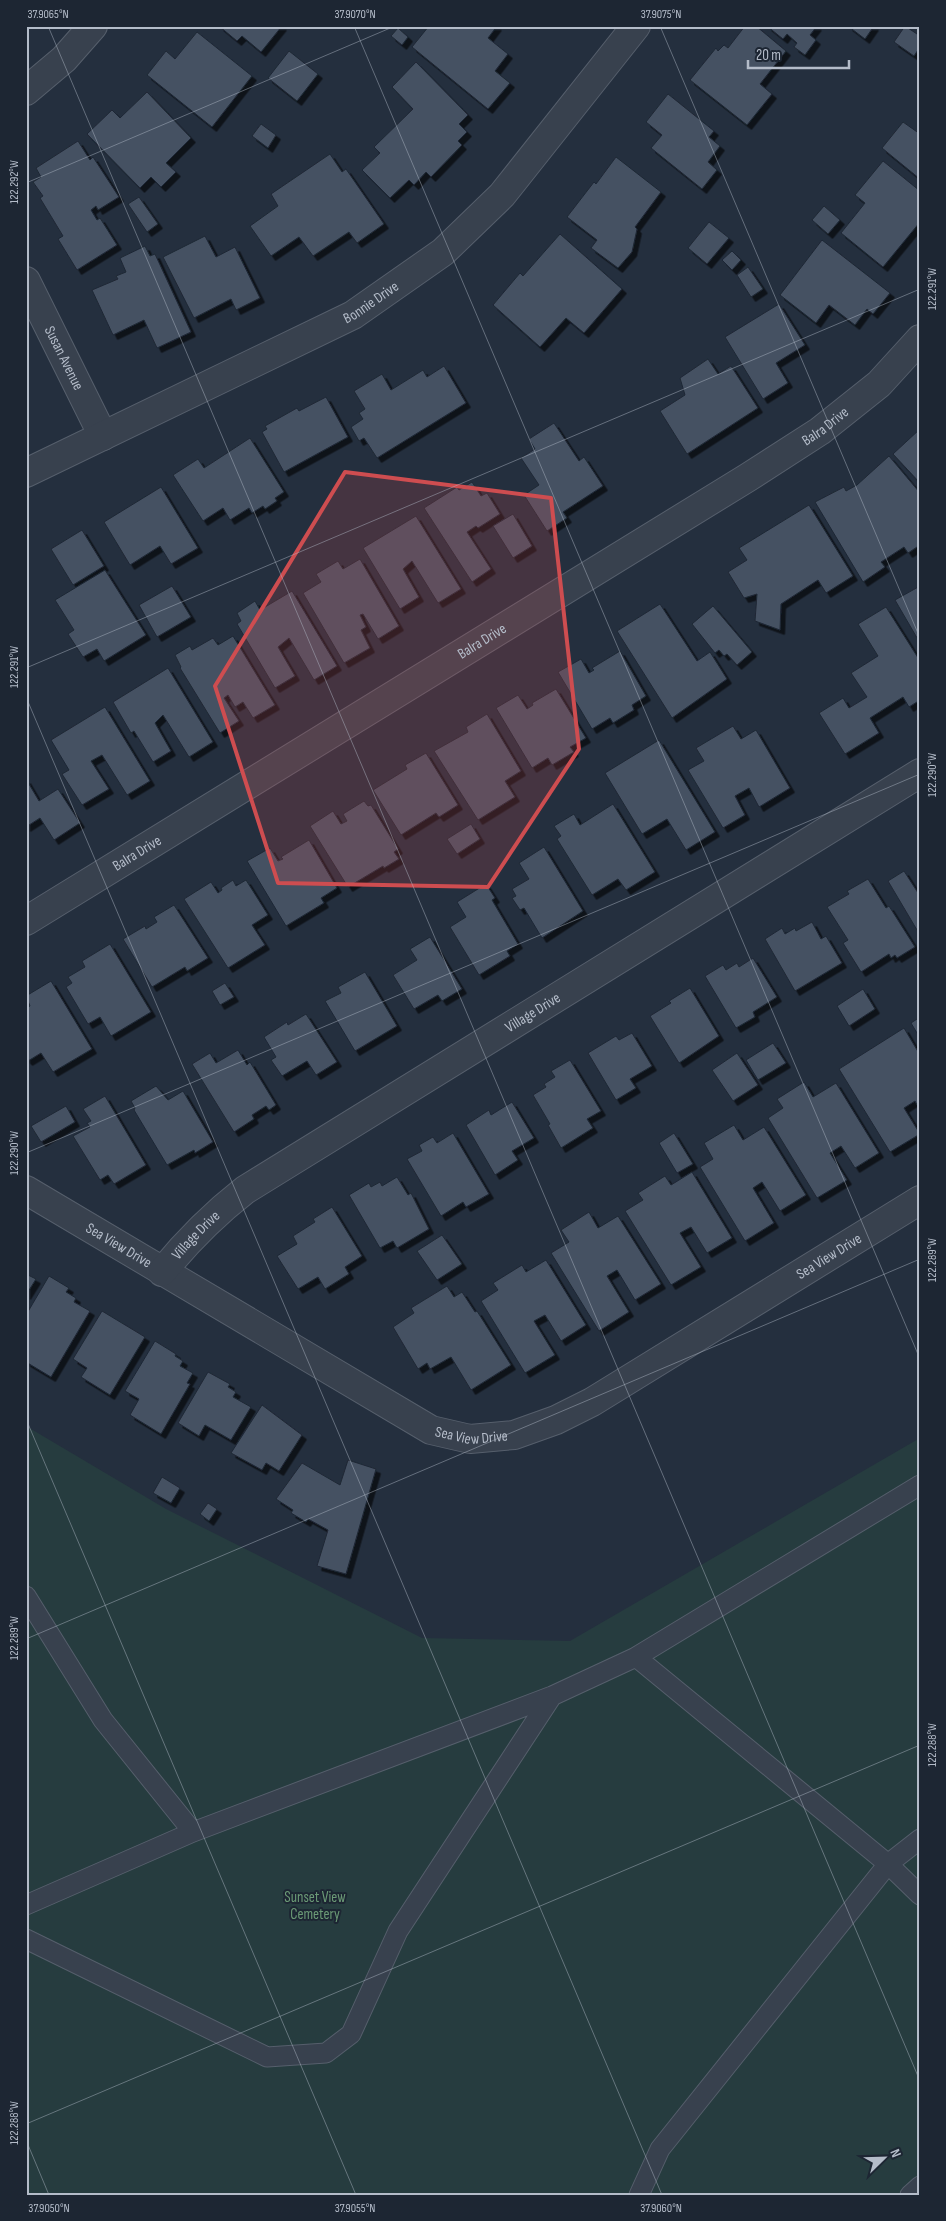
<svg xmlns="http://www.w3.org/2000/svg" width="946" height="2221" viewBox="0 0 946 2221" font-family="'Sofia Sans Condensed',sans-serif">
	<style>
		.green { fill: #263c3f }
		.building { fill: #455162; stroke: #1f2835; filter: url(#shadow) }
		.lines { fill: none; stroke-linecap: round; stroke-linejoin: round }
		.service-casing { stroke: #565f6c; stroke-width: 21 }
		.minor-casing { stroke: #565f6c; stroke-width: 30 }
		.service { stroke: #38414e; stroke-width: 19 }
		.minor { stroke: #38414e; stroke-width: 28 }
		.marked { fill: #ce4d50; fill-opacity: 0.2; stroke: #ce4d50; stroke-width: 4; stroke-linejoin: round }
		.ticks { fill: none; stroke: #b4bcc9; stroke-width: 1; stroke-opacity: 0.45 }
		.labels { text-anchor: middle; stroke-width: 4; stroke-linejoin: round; paint-order: stroke }
		.street-label { font-size: 15px; fill: #b4bcc9; stroke: #1d2633 }
		.park-label { font-size: 15px; fill: #6b9a76; stroke: #1d2633 }
		.neatline { fill: none; stroke: #b4bcc9; stroke-width: 2 }
		.ticks-label { font-size: 12px; text-anchor: middle; fill: #b4bcc9 }
	</style>
	<defs>
		<filter id="shadow"><feDropShadow dx="4.5" dy="4.5" stdDeviation="0" flood-color="#0009"/></filter>
	</defs>
	<rect width="100%" height="100%" fill="#242f3e"/>
	<path class="green" d="M 26,1426 L 166,1509 L 422,1638 L 570,1641 L 920,1438 L 920,2195 L 26,2195 Z"/>
	<path class="building" d="M 219,26 L 282,26 L 261,52 L 242,36 L 237,41 Z
		M 429,26 L 497,26 L 488,38 L 508,54 L 495,71 L 510,83 L 488,109 L 412,47 Z
		M 745,26 L 756,26 L 786,51 L 760,84 L 772,94 L 747,125 L 690,80 L 716,48 L 718,51 L 724,45 L 728,48 Z
		M 767,26 L 817,26 L 810,35 L 816,40 L 805,55 L 794,47 L 797,43 L 787,34 L 783,39 Z
		M 848,26 L 874,26 L 865,39 Z
		M 905,26 L 920,36 L 920,47 L 914,56 L 894,42 Z
		M 398,28 L 408,37 L 402,45 L 391,36 Z
		M 197,32 L 252,76 L 212,127 L 147,75 L 166,51 L 175,59 Z
		M 289,51 L 318,74 L 297,101 L 268,78 Z
		M 416,62 L 468,115 L 459,124 L 467,132 L 458,141 L 462,145 L 431,177 L 426,172 L 414,185 L 409,180 L 390,198 L 362,170 L 380,153 L 374,147 L 413,109 L 392,87 Z
		M 147,92 L 191,138 L 166,163 L 176,172 L 161,187 L 151,177 L 140,188 L 87,134 L 112,110 L 120,118 Z
		M 668,94 L 714,131 L 709,137 L 720,146 L 708,162 L 717,170 L 702,189 L 651,148 L 662,135 L 646,122 Z
		M 903,122 L 920,134 L 920,179 L 882,148 Z
		M 261,124 L 276,135 L 268,148 L 252,136 Z
		M 78,141 L 90,160 L 93,157 L 119,197 L 98,210 L 96,206 L 91,210 L 97,220 L 100,218 L 117,245 L 77,270 L 58,239 L 63,236 L 40,198 L 43,196 L 33,182 L 41,177 L 36,168 Z
		M 330,154 L 342,172 L 346,169 L 384,224 L 357,243 L 349,232 L 313,256 L 299,237 L 271,256 L 250,226 L 278,206 L 271,194 Z
		M 616,157 L 661,192 L 635,227 L 637,229 L 632,252 L 618,268 L 591,248 L 597,240 L 567,217 L 594,182 L 596,184 Z
		M 883,161 L 920,191 L 920,222 L 883,267 L 841,233 L 865,203 L 855,195 Z
		M 139,197 L 158,224 L 147,232 L 128,204 Z
		M 824,206 L 840,220 L 828,234 L 812,220 Z
		M 709,222 L 729,238 L 707,264 L 688,248 Z
		M 560,234 L 622,289 L 584,333 L 566,318 L 540,347 L 493,305 L 520,273 L 523,276 Z
		M 205,236 L 216,257 L 235,247 L 260,298 L 236,310 L 231,299 L 194,318 L 163,257 Z
		M 822,240 L 890,293 L 873,314 L 867,309 L 855,325 L 829,305 L 816,323 L 780,295 Z
		M 145,246 L 150,256 L 155,254 L 191,332 L 157,348 L 144,320 L 113,335 L 92,290 L 118,279 L 116,276 L 126,272 L 120,258 Z
		M 732,251 L 741,260 L 732,270 L 722,260 Z
		M 748,267 L 763,289 L 751,297 L 737,275 Z
		M 779,304 L 805,345 L 776,363 L 788,383 L 763,399 L 725,337 Z
		M 708,359 L 718,374 L 731,366 L 758,408 L 687,454 L 660,411 L 685,395 L 680,378 Z
		M 444,366 L 466,403 L 377,458 L 364,438 L 359,441 L 351,427 L 363,419 L 359,413 L 365,409 L 354,391 L 382,374 L 391,390 L 423,370 L 427,377 Z
		M 326,397 L 348,437 L 284,472 L 262,432 L 267,429 L 265,426 L 297,408 L 299,411 Z
		M 554,423 L 579,461 L 584,457 L 603,486 L 563,512 L 567,518 L 547,531 L 524,495 L 539,485 L 521,458 L 535,449 L 529,439 Z
		M 920,429 L 920,483 L 893,454 Z
		M 250,438 L 284,492 L 275,498 L 277,501 L 265,509 L 263,506 L 252,513 L 249,508 L 230,520 L 223,508 L 203,521 L 173,475 L 198,459 L 204,468 Z
		M 889,456 L 920,493 L 920,545 L 908,553 L 904,547 L 881,562 L 885,567 L 863,582 L 815,502 L 844,487 L 846,491 L 857,485 Z
		M 472,482 L 481,496 L 487,493 L 500,514 L 478,528 L 476,526 L 467,532 L 491,569 L 472,582 L 424,508 L 457,487 L 459,490 Z
		M 161,487 L 198,548 L 171,564 L 160,546 L 130,565 L 104,522 Z
		M 809,505 L 853,576 L 826,593 L 818,580 L 781,604 L 780,630 L 755,621 L 757,594 L 744,598 L 728,572 L 747,560 L 739,548 Z
		M 513,514 L 532,546 L 513,558 L 493,526 Z
		M 416,516 L 461,589 L 438,603 L 412,561 L 403,569 L 419,597 L 400,609 L 363,548 Z
		M 82,530 L 104,566 L 73,585 L 51,549 Z
		M 360,559 L 399,626 L 378,639 L 363,614 L 360,615 L 366,627 L 361,630 L 370,648 L 344,663 L 303,593 L 321,582 L 316,574 L 338,561 L 343,569 Z
		M 105,570 L 146,635 L 104,661 L 97,649 L 83,657 L 68,634 L 74,630 L 55,600 Z
		M 172,586 L 191,617 L 157,637 L 139,605 Z
		M 920,586 L 920,643 L 895,600 Z
		M 292,591 L 337,666 L 314,680 L 289,638 L 278,647 L 295,676 L 275,688 L 237,624 L 241,621 L 237,613 L 255,601 L 260,610 Z
		M 660,604 L 697,661 L 710,652 L 727,679 L 672,718 L 617,631 Z
		M 713,606 L 752,652 L 737,665 L 727,654 L 724,656 L 719,650 L 715,653 L 692,624 Z
		M 886,607 L 920,661 L 920,700 L 909,707 L 903,697 L 870,718 L 879,733 L 845,754 L 819,713 L 843,698 L 849,708 L 867,697 L 851,673 L 878,656 L 858,624 Z
		M 233,636 L 275,705 L 253,718 L 243,702 L 235,707 L 228,695 L 224,698 L 239,721 L 220,733 L 180,668 L 181,667 L 175,655 L 190,646 L 192,650 L 213,638 L 218,645 Z
		M 620,651 L 646,696 L 632,705 L 634,710 L 613,723 L 610,718 L 592,729 L 558,672 L 581,659 L 589,673 L 594,670 L 592,668 Z
		M 168,668 L 213,742 L 189,757 L 163,715 L 155,723 L 171,751 L 153,762 L 134,731 L 131,733 L 113,702 Z
		M 556,689 L 586,738 L 570,747 L 574,752 L 552,765 L 548,758 L 532,768 L 496,708 L 518,695 L 527,709 L 533,705 L 532,703 Z
		M 105,707 L 150,781 L 127,795 L 102,755 L 91,761 L 109,789 L 82,805 L 62,774 L 69,770 L 51,740 Z
		M 487,714 L 521,771 L 505,781 L 515,797 L 478,820 L 434,751 L 468,732 L 466,727 Z
		M 733,726 L 741,739 L 756,730 L 790,788 L 759,807 L 749,788 L 735,796 L 745,815 L 723,828 L 688,770 L 704,761 L 696,748 Z
		M 659,740 L 715,832 L 686,850 L 667,819 L 642,834 L 605,773 Z
		M 426,753 L 458,805 L 439,817 L 436,813 L 401,835 L 373,790 L 407,769 L 405,765 Z
		M 26,779 L 39,801 L 58,789 L 80,823 L 54,840 L 40,818 L 26,827 Z
		M 364,801 L 368,806 L 371,805 L 398,849 L 394,852 L 399,859 L 384,868 L 383,866 L 348,887 L 310,826 L 333,811 L 341,824 L 347,821 L 343,814 Z
		M 613,804 L 655,872 L 626,890 L 618,879 L 592,895 L 557,839 L 561,836 L 554,826 L 574,814 L 580,825 Z
		M 471,824 L 480,839 L 457,854 L 447,839 Z
		M 309,840 L 337,888 L 321,898 L 324,903 L 286,926 L 247,861 L 270,848 L 278,861 L 283,859 L 281,857 Z
		M 544,847 L 583,911 L 542,938 L 524,908 L 520,910 L 512,898 L 516,896 L 512,889 L 529,879 L 519,863 Z
		M 904,871 L 920,896 L 920,935 L 888,881 Z
		M 868,879 L 886,908 L 889,906 L 915,947 L 897,958 L 895,955 L 891,958 L 889,954 L 861,972 L 843,943 L 848,940 L 827,907 L 849,894 L 847,891 Z
		M 233,880 L 236,886 L 246,880 L 268,915 L 252,925 L 265,945 L 228,968 L 184,899 L 211,882 L 218,893 L 222,890 L 221,888 Z
		M 486,884 L 495,898 L 492,900 L 518,944 L 507,951 L 510,956 L 479,975 L 450,927 L 466,917 L 457,902 Z
		M 174,905 L 208,958 L 187,971 L 185,967 L 152,987 L 123,939 L 145,926 L 146,929 L 157,922 L 154,917 Z
		M 812,922 L 821,939 L 826,936 L 842,963 L 795,991 L 765,939 L 782,928 L 785,934 L 795,928 L 796,931 Z
		M 430,937 L 462,989 L 442,1001 L 438,995 L 414,1009 L 393,975 L 417,960 L 410,949 Z
		M 110,944 L 151,1012 L 111,1036 L 100,1017 L 88,1024 L 66,987 L 72,983 L 68,977 L 85,967 L 82,961 Z
		M 753,958 L 777,997 L 753,1012 L 755,1017 L 736,1028 L 705,976 L 723,965 L 726,970 L 737,963 L 739,967 Z
		M 365,972 L 397,1026 L 355,1051 L 325,1001 L 341,993 L 338,987 Z
		M 51,981 L 92,1049 L 53,1072 L 41,1053 L 28,1061 L 26,1059 L 26,1008 L 30,1006 L 26,996 Z
		M 225,983 L 234,997 L 220,1005 L 212,991 Z
		M 690,988 L 719,1036 L 679,1063 L 650,1016 L 671,1003 L 669,1001 Z
		M 863,989 L 875,1009 L 849,1026 L 837,1006 Z
		M 306,1014 L 337,1062 L 316,1075 L 307,1061 L 282,1076 L 271,1060 L 276,1057 L 264,1037 L 287,1022 L 288,1025 Z
		M 920,1017 L 920,1038 L 911,1023 Z
		M 904,1028 L 920,1055 L 920,1110 L 915,1101 L 904,1108 L 920,1134 L 890,1152 L 839,1069 Z
		M 632,1033 L 652,1066 L 630,1079 L 636,1088 L 616,1100 L 588,1053 L 616,1036 L 619,1040 Z
		M 773,1043 L 786,1063 L 758,1080 L 746,1060 Z
		M 238,1050 L 247,1065 L 250,1062 L 276,1105 L 269,1110 L 266,1106 L 252,1115 L 254,1119 L 234,1132 L 192,1064 L 210,1053 L 216,1063 Z
		M 737,1053 L 758,1085 L 733,1101 L 712,1070 Z
		M 570,1060 L 601,1111 L 587,1119 L 593,1128 L 561,1148 L 548,1125 L 550,1124 L 533,1095 L 546,1087 L 544,1084 L 555,1077 L 551,1071 Z
		M 804,1082 L 813,1097 L 836,1083 L 879,1153 L 855,1168 L 841,1146 L 830,1153 L 847,1180 L 817,1198 L 768,1118 L 783,1108 L 777,1099 Z
		M 156,1086 L 168,1100 L 183,1091 L 213,1142 L 195,1153 L 194,1150 L 167,1165 L 134,1110 L 135,1108 L 131,1101 Z
		M 105,1096 L 146,1165 L 114,1184 L 108,1175 L 100,1180 L 73,1136 L 90,1127 L 87,1123 L 91,1121 L 83,1109 Z
		M 512,1102 L 534,1138 L 512,1151 L 518,1160 L 495,1175 L 466,1125 L 489,1110 L 491,1115 Z
		M 66,1106 L 75,1122 L 41,1142 L 31,1126 Z
		M 734,1125 L 743,1140 L 764,1127 L 806,1195 L 780,1211 L 762,1182 L 753,1188 L 774,1223 L 745,1241 L 700,1167 L 713,1159 L 704,1143 Z
		M 453,1133 L 489,1194 L 466,1207 L 463,1202 L 441,1216 L 407,1159 L 422,1151 L 419,1145 L 433,1137 L 437,1143 Z
		M 674,1133 L 693,1164 L 677,1173 L 659,1143 Z
		M 692,1172 L 732,1238 L 707,1253 L 691,1227 L 680,1233 L 701,1267 L 671,1285 L 625,1211 L 643,1200 L 638,1193 L 665,1176 L 671,1185 Z
		M 397,1177 L 408,1195 L 411,1193 L 429,1229 L 397,1248 L 393,1241 L 380,1248 L 349,1195 L 369,1183 L 371,1187 L 380,1182 L 382,1186 Z
		M 332,1207 L 362,1256 L 345,1267 L 349,1274 L 325,1289 L 318,1277 L 298,1289 L 277,1256 L 297,1244 L 293,1236 L 315,1222 L 313,1219 Z
		M 589,1212 L 598,1228 L 618,1216 L 661,1284 L 635,1300 L 617,1270 L 607,1276 L 629,1312 L 599,1331 L 551,1253 L 569,1242 L 561,1230 Z
		M 442,1235 L 462,1264 L 437,1280 L 417,1251 Z
		M 546,1260 L 586,1325 L 561,1341 L 545,1315 L 534,1321 L 555,1355 L 525,1373 L 481,1301 L 498,1290 L 493,1283 L 522,1265 L 526,1272 Z
		M 26,1274 L 36,1279 L 26,1295 Z
		M 49,1276 L 69,1288 L 66,1292 L 76,1298 L 74,1302 L 90,1311 L 51,1377 L 26,1362 L 26,1315 Z
		M 447,1286 L 454,1297 L 462,1292 L 475,1312 L 477,1311 L 511,1365 L 471,1390 L 451,1357 L 430,1369 L 427,1363 L 418,1369 L 393,1327 L 414,1313 L 411,1308 Z
		M 102,1311 L 145,1337 L 110,1395 L 81,1377 L 87,1368 L 73,1359 Z
		M 155,1341 L 176,1354 L 175,1356 L 183,1361 L 180,1366 L 193,1373 L 187,1383 L 190,1384 L 161,1434 L 130,1415 L 139,1399 L 125,1391 Z
		M 208,1372 L 230,1384 L 228,1387 L 236,1392 L 233,1397 L 251,1407 L 231,1440 L 205,1425 L 199,1436 L 178,1423 Z
		M 262,1405 L 302,1435 L 279,1471 L 266,1463 L 262,1470 L 231,1453 Z
		M 348,1460 L 376,1469 L 346,1574 L 317,1566 L 328,1530 L 308,1519 L 306,1522 L 291,1513 L 293,1510 L 276,1499 L 302,1463 L 340,1485 Z
		M 162,1477 L 180,1488 L 171,1503 L 153,1493 Z
		M 208,1503 L 217,1509 L 209,1521 L 200,1514 Z"/>
	<g class="lines">
		<defs>
			<path id="service" d="M 26,1596 L 103,1720 L 193,1832 L 552,1696 L 636,1657 L 920,1485
				M 636,1657 L 888,1864 L 920,1895
				M 26,1905 L 193,1832
				M 26,1939 L 267,2057 L 326,2053 L 351,2034 L 398,1931 L 552,1696
				M 639,2195 L 660,2149 L 888,1864 L 920,1839
				M 910,2195 L 920,2186"/>
			<g id="minor">
				<path d="M 26,91 L 64,59 L 93,26"/>
				<path id="s1" d="M 26,281 L 103,436"/>
				<path id="s2" d="M 26,473 L 353,315 L 443,252 L 502,195 L 636,26"/>
				<path id="s3" d="M 26,921 L 747,478 L 820,431 L 879,384 L 920,339"/>
				<path id="s4" d="M 26,1190 L 431,1430 L 470,1439 L 514,1435 L 556,1420 L 592,1402 L 920,1200"/>
				<path id="s5" d="M 162,1272 C 188,1240 213,1215 245,1190 L 920,773"/>
			</g>
		</defs>
		<use href="#service" class="service-casing"/>
		<use href="#minor" class="minor-casing"/>
		<use href="#service" class="service"/>
		<use href="#minor" class="minor"/>
	</g>
	<path class="marked" d="M 345,472 L 551,498 L 579,749 L 488,887 L 278,883 L 215,686 Z"/>
	<path class="ticks" d="M 48,26 L 920,2081M 354,26 L 920,1359M 660,26 L 920,638M 26,183 L 395,26M 26,668 L 920,289M 26,697 L 662,2195M 26,1153 L 920,774M 26,1419 L 356,2195M 26,1639 L 920,1259M 26,2124 L 920,1745M 26,2140 L 49,2195"/>
	<g class="labels">
		<g class="street-label">
			<text dy="5" stroke="none"><textPath href="#s2" startOffset="385">Bonnie Drive</textPath></text>
			<text dy="5" stroke="none"><textPath href="#s1" startOffset="86">Susan Avenue</textPath></text>
			<text dy="5" stroke="none"><textPath href="#s3" startOffset="940">Balra Drive</textPath></text>
			<text dy="5" stroke="none"><textPath href="#s3" startOffset="535">Balra Drive</textPath></text>
			<text dy="5" stroke="none"><textPath href="#s3" startOffset="130">Balra Drive</textPath></text>
			<text dy="5" stroke="none"><textPath href="#s5" startOffset="455">Village Drive</textPath></text>
			<text dy="5" stroke="none"><textPath href="#s5" startOffset="50">Village Drive</textPath></text>
			<text dy="5" stroke="none"><textPath href="#s4" startOffset="108">Sea View Drive</textPath></text>
			<text dy="5" stroke="none"><textPath href="#s4" startOffset="918">Sea View Drive</textPath></text>
			<text dy="5" stroke="none"><textPath href="#s4" startOffset="512">Sea View Drive</textPath></text>
		</g>
		<g class="park-label">
			<text x="315" y="1902">Sunset View<tspan x="315" dy="17">Cemetery</tspan></text>
		</g>
	</g>
	<rect width="946" height="2221" fill="none" stroke="#1d2633" stroke-width="55"/>
	<g transform="translate(884 2158) rotate(67)" stroke="#1d2633" stroke-width="4" paint-order="stroke">
	<path d="M0-4L9 19L0 12L-9 19Z" fill="#b4bcc9"/>
	<text y="-8" font-size="14" font-weight="bold" text-anchor="middle" fill="#b4bcc9">N</text>
	</g>
	<path d="M748 60v8h101v-8" fill="none" stroke="#b4bcc9" stroke-width="2.5"/>
	<text x="756" y="60" font-size="15" fill="#b4bcc9" stroke="#1d2633" stroke-width="4" paint-order="stroke">20 m</text>
	<rect x="28" y="28" width="890" height="2166" class="neatline"/>
	<g class="ticks-label">
		<text x="48" y="18">37.9065°N</text>
		<text x="355" y="18">37.9070°N</text>
		<text x="661" y="18">37.9075°N</text>
		<text transform="translate(14 182) rotate(-90)" y="4">122.292°W</text>
		<text transform="translate(932 289) rotate(-90)" y="4">122.291°W</text>
		<text transform="translate(14 667) rotate(-90)" y="4">122.291°W</text>
		<text transform="translate(932 775) rotate(-90)" y="4">122.290°W</text>
		<text transform="translate(14 1153) rotate(-90)" y="4">122.290°W</text>
		<text transform="translate(932 1260) rotate(-90)" y="4">122.289°W</text>
		<text transform="translate(14 1638) rotate(-90)" y="4">122.289°W</text>
		<text transform="translate(932 1745) rotate(-90)" y="4">122.288°W</text>
		<text transform="translate(14 2123) rotate(-90)" y="4">122.288°W</text>
		<text x="49" y="2212">37.9050°N</text>
		<text x="355" y="2212">37.9055°N</text>
		<text x="661" y="2212">37.9060°N</text>
	</g>
</svg>
